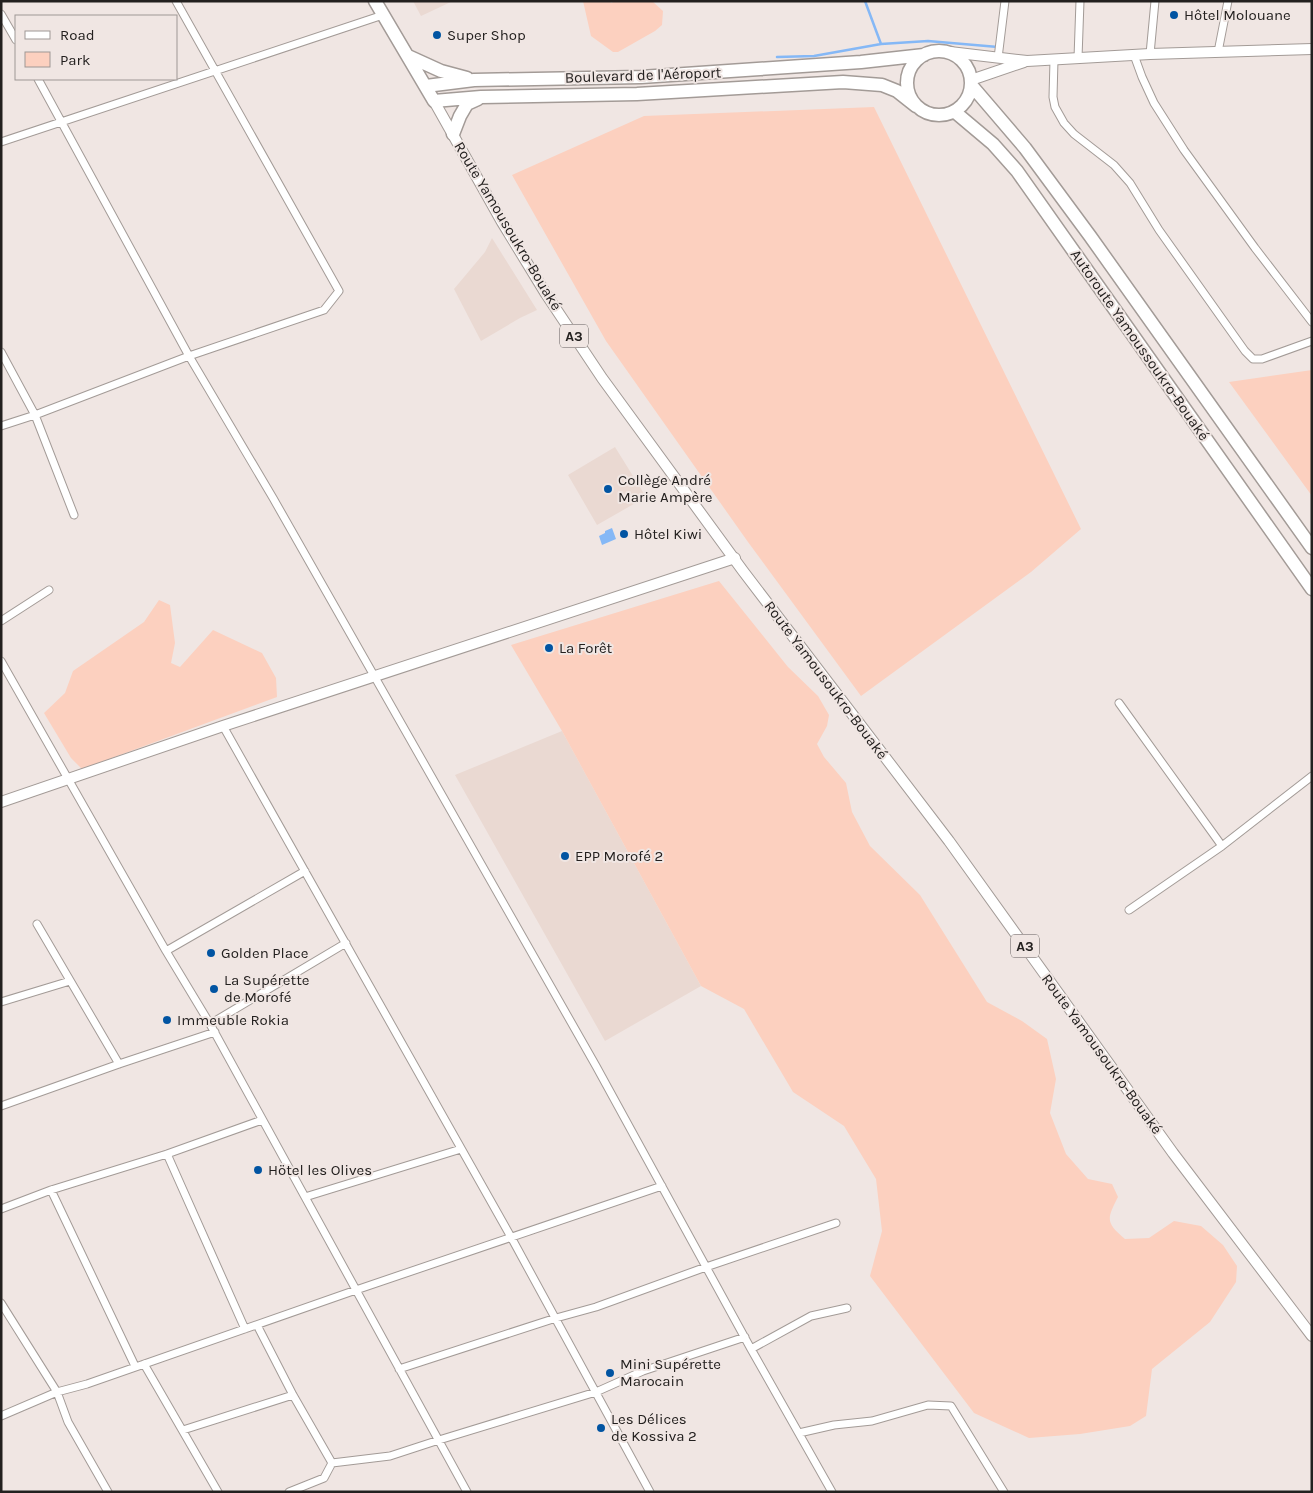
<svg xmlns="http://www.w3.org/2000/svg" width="1313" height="1493" viewBox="0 0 1313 1493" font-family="Karla,sans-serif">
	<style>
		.built { fill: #ead9d2 }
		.green { fill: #fcd0bf }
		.water { fill: #85b8f6 }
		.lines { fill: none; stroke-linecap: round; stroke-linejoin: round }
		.stream { stroke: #85b8f6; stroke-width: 2.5 }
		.street-casing { stroke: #a39b97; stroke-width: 9 }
		.secondary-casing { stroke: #a39b97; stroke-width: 12 }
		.primary-casing { stroke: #a39b97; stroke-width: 12 }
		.highway-casing { stroke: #a39b97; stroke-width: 15 }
		.street { stroke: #fff; stroke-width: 7 }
		.secondary { stroke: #fff; stroke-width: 10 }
		.primary { stroke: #fff; stroke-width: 10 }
		.highway { stroke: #fff; stroke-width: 12 }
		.poi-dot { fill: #0154a2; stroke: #f0e6e3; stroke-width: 2 }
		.labels { text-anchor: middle; stroke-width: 4; stroke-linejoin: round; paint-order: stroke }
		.shield { fill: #f0e6e3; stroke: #605b5a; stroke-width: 1 }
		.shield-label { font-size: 14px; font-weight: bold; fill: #23201f }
		.poi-label { font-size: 15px; fill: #23201f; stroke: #f0e6e3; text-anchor: start }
		.street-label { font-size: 15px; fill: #23201f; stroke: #f0e6e3 }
	</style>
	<rect width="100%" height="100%" fill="#f0e6e3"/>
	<path class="built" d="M 413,1 L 453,1 L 421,16 Z
		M 492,238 L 537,310 L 520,318 L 481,341 L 454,289 L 485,252 Z
		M 615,447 L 646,497 L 597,525 L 568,475 Z
		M 562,731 L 701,986 L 605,1041 L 455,775 Z"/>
	<path class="green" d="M 583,1 L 610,1 L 611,3 L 615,1 L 652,1 L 663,11 L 662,25 L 655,31 L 618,52 L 613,52 L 591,36 Z
		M 874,107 L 1081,529 L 1031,572 L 861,696 L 748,542 L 606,341 L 512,175 L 644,116 Z
		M 1312,370 L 1312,496 L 1229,382 Z
		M 719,581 L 788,667 L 818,696 L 829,715 L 827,726 L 817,744 L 824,757 L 846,783 L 852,812 L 870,846 L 920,895 L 987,1002 L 1022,1021 L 1047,1039 L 1056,1079 L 1050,1113 L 1066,1154 L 1088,1179 L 1112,1184 L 1118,1197 C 1107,1219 1105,1222 1125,1239 L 1149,1238 L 1174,1221 L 1201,1226 L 1223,1245 L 1237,1266 L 1236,1282 L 1210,1322 L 1152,1369 L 1146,1416 L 1130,1426 L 1080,1434 L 1029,1438 L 974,1413 L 870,1276 L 882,1231 L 876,1179 L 844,1126 L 793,1092 L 744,1009 L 701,986 L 562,731 L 511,645 Z
		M 159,600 L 170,605 L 175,643 L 171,663 L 180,667 L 213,630 L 262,653 L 276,678 L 277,697 L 82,769 L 71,758 L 44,713 L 65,693 L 73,671 L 144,622 Z"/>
	<path class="water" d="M 612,528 L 616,539 L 602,545 L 599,536 L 605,533 L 605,531 Z"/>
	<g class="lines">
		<path class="stream" d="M 865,1 L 881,44
			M 777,57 L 814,56 L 881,44 L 928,41 L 998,47"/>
		<defs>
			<path id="street" d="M 1,14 L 16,40
				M 1218,52 L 1228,1
				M 1150,54 L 1155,1
				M 1134,55 L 1142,77 L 1154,103 L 1184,150 L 1255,248 L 1312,322
				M 998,58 L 1005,1
				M 1078,58 L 1080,1
				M 1054,60 L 1053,97 L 1055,107 L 1064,123 L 1074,134 L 1114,165 L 1130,183 L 1159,230 L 1245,351 L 1253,359 L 1262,359 L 1312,341
				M 38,79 L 189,356 L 273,498 L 596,1066 L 751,1349 L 832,1492
				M 1,142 L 383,15
				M 1,352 L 35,415 L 74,515
				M 1,426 L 35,415 L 189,356 L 324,310 L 339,291 L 176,1
				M 1,621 L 49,590
				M 1,661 L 166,951 L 210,1024 L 467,1492
				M 1119,703 L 1222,846
				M 223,726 L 511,1237 L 650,1492
				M 1129,910 L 1222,846 L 1312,776
				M 37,924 L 119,1064
				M 166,951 L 305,871
				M 1,1002 L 70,981
				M 210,1024 L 346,943
				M 1,1106 L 119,1064 L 215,1032
				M 167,1154 L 245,1329
				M 51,1190 L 135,1366
				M 305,1197 L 461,1149
				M 1,1209 L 51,1190 L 167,1154 L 262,1120
				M 1,1303 L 57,1392 L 68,1422 L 108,1492
				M 257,1325 L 293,1395 L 332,1463
				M 751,1349 L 811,1316 L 847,1308
				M 144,1364 L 218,1492
				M 399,1369 L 556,1318 L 596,1307 L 706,1267 L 836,1223
				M 1,1416 L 57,1392 L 87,1384 L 356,1290 L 662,1186
				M 183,1430 L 293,1395
				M 799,1433 L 834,1425 L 872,1421 L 928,1405 L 951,1406 L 1004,1492
				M 332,1463 L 390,1456 L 439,1440 L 596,1392 L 643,1371 L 745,1337
				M 289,1492 L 324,1478 L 332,1463"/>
			<path id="secondary" d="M 950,52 L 1027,61 L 1150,54 L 1312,49
				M 971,80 L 1024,62
				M 1,802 L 223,726 L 735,558"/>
			<path id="primary" d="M 434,101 L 502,222 L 546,294 L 602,378 L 743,571 L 949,841 L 1173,1153 L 1312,1336"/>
			<path id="highway" d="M 375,1 L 434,101 L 481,97 L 637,94 L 843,82 L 882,85 L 897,91 L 916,106
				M907 83a32 32 0 1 1 64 0a32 32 0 1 1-64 0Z
				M 408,56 L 441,71 L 467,78
				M 426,86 L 474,80 L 641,77 L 861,62 L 924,55
				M 972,86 L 1025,148 L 1090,236 L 1312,548
				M 955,112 L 993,144 L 1017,171 L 1312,589
				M 453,134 L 460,116 L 467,104 L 478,99"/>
		</defs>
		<use href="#street" class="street-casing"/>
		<use href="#secondary" class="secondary-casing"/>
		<use href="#primary" class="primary-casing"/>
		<use href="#highway" class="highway-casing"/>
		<use href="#street" class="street"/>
		<use href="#secondary" class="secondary"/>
		<use href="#primary" class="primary"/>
		<use href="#highway" class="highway"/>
	</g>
	<g class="poi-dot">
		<circle cx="1174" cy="15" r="5"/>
		<circle cx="437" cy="35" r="5"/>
		<circle cx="608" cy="489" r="5"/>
		<circle cx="624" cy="534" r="5"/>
		<circle cx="549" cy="648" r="5"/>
		<circle cx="565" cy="856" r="5"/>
		<circle cx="211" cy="953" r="5"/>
		<circle cx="214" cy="989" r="5"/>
		<circle cx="167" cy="1020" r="5"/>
		<circle cx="258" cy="1170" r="5"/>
		<circle cx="610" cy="1373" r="5"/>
		<circle cx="601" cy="1428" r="5"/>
	</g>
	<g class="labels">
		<g class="shield">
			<rect x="560" y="324.5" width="28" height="23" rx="4"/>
			<rect x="1011" y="934.5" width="28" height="23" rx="4"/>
		</g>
		<g class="shield-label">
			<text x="574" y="341">A3</text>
			<text x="1025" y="951">A3</text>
		</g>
		<g class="poi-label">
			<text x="1184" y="20">Hôtel Molouane</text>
			<text x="447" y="40">Super Shop</text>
			<text x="618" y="485">Collège André<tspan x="618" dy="17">Marie Ampère</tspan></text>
			<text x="634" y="539">Hôtel Kiwi</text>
			<text x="559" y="653">La Forêt</text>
			<text x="575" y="861">EPP Morofé 2</text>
			<text x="221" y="958">Golden Place</text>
			<text x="224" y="985">La Supérette<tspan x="224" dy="17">de Morofé</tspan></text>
			<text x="177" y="1025">Immeuble Rokia</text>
			<text x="268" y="1175">Hötel les Olives</text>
			<text x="620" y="1369">Mini Supérette<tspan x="620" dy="17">Marocain</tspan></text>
			<text x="611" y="1424">Les Délices<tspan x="611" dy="17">de Kossiva 2</tspan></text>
		</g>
		<g class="street-label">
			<text transform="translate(643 75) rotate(-2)" y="5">Boulevard de l'Aéroport</text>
			<text transform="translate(508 226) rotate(59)" y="5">Route Yamousoukro-Bouaké</text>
			<text transform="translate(1140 345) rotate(55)" y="5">Autoroute Yamoussoukro-Bouaké</text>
			<text transform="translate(826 680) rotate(53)" y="5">Route Yamousoukro-Bouaké</text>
			<text transform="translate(1102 1054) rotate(54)" y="5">Route Yamousoukro-Bouaké</text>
		</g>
	</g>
	<rect width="1313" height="1493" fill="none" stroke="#23201f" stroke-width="5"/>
	<rect x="15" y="15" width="162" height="65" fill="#f0e6e3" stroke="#9e9795"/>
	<rect x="25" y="31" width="25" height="8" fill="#ffffff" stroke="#9e9795"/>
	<text x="60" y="40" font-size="15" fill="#23201f">Road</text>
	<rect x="25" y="52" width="25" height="15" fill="#fcd0bf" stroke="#9e9795"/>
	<text x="60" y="65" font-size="15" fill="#23201f">Park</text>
</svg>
